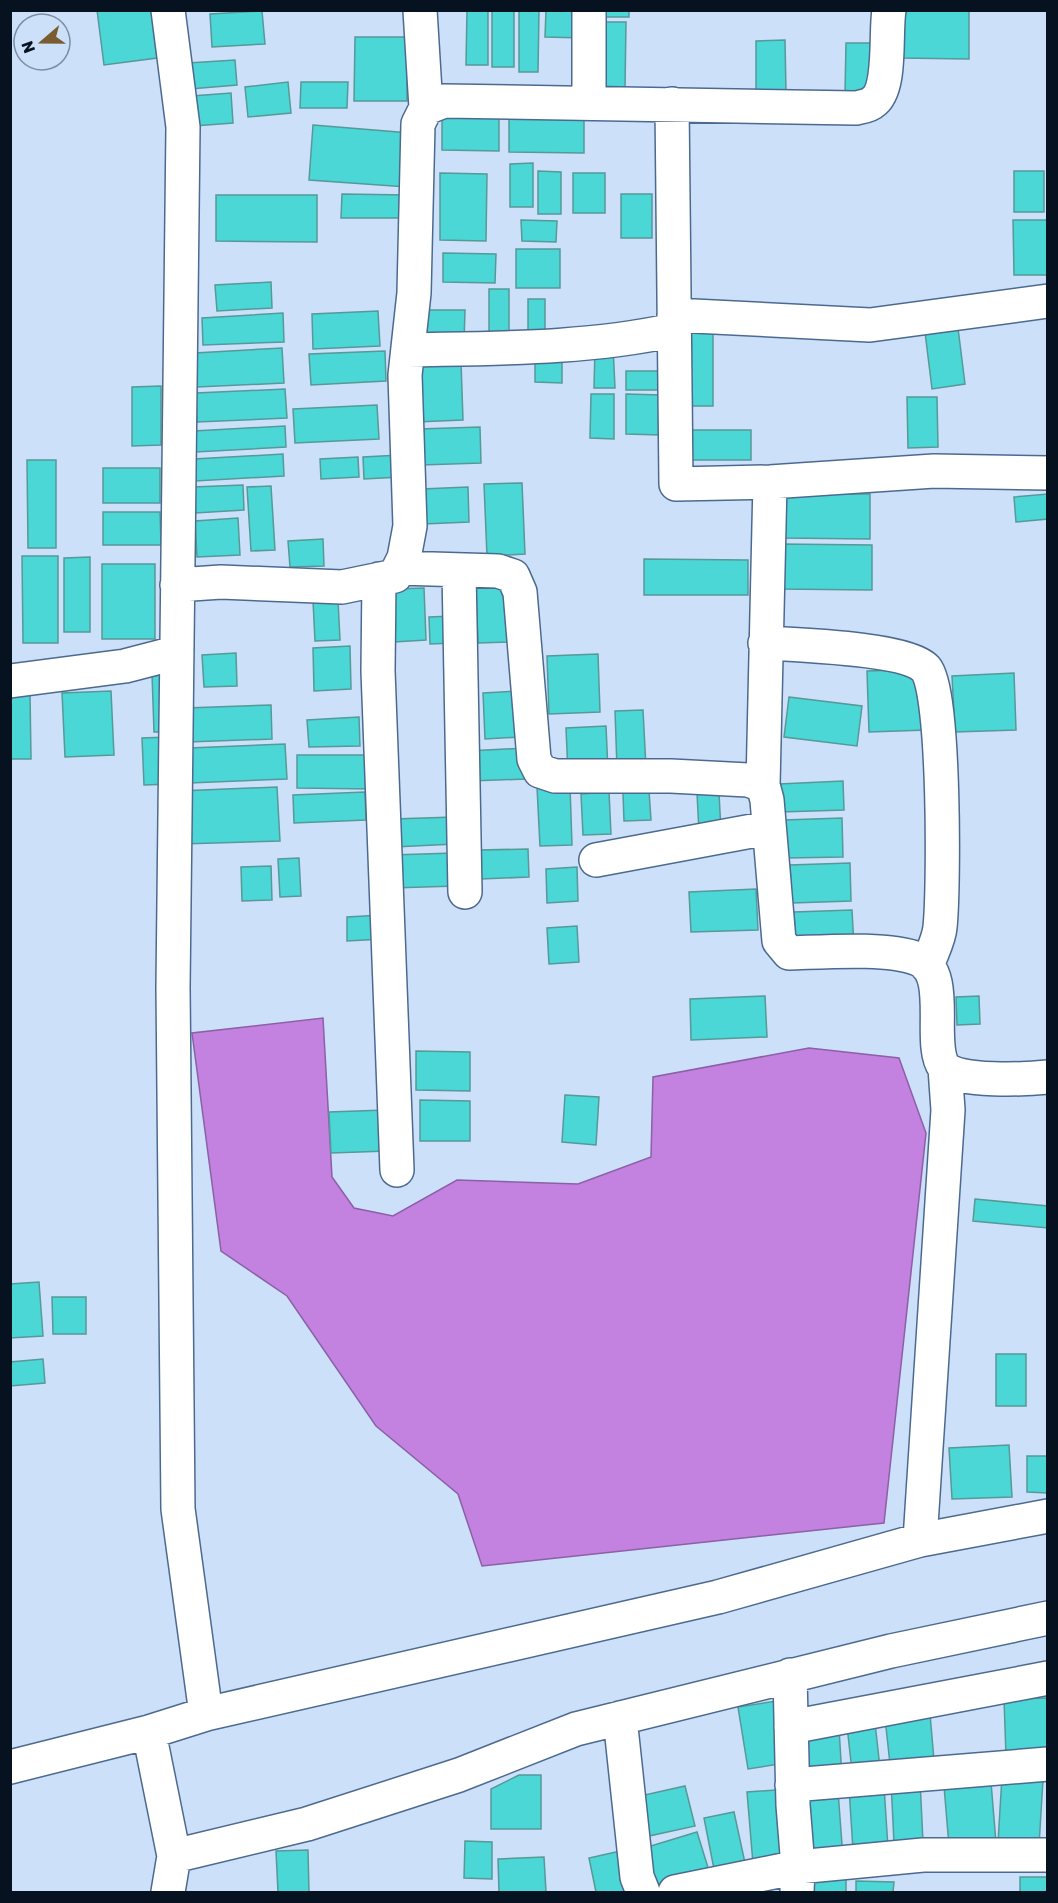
<svg xmlns="http://www.w3.org/2000/svg" width="1058" height="1903" viewBox="0 0 1058 1903" font-family="Rubik,sans-serif">
	<style>
		.water { fill: #c382df; stroke: #8b60a6; stroke-width: 1.5 }
		.building { fill: #4cd7d7; stroke: #559998; stroke-width: 1.5 }
		.lines { fill: none; stroke-linecap: round; stroke-linejoin: round }
		.minor-casing { stroke: #4c6a8f; stroke-width: 36 }
		.minor { stroke: #fff; stroke-width: 33 }
	</style>
	<rect width="100%" height="100%" fill="#cce0f9"/>
	<path class="water" d="M 323,1018 L 332,1177 L 354,1208 L 393,1216 L 457,1180 L 578,1184 L 651,1157 L 653,1077 L 809,1048 L 899,1058 L 926,1133 L 884,1523 L 482,1566 L 458,1494 L 376,1426 L 287,1296 L 221,1251 L 192,1033 Z"/>
	<path class="building" d="M 97,10 L 151,10 L 157,58 L 104,65 Z
		M 467,10 L 488,10 L 488,65 L 466,65 Z
		M 519,10 L 539,10 L 538,72 L 519,72 Z
		M 546,10 L 584,10 L 583,38 L 545,37 Z
		M 601,10 L 629,10 L 629,17 L 601,17 Z
		M 901,10 L 969,10 L 969,59 L 900,58 Z
		M 262,11 L 265,44 L 212,47 L 210,14 Z
		M 492,11 L 514,11 L 514,67 L 492,67 Z
		M 598,22 L 626,22 L 625,89 L 598,88 Z
		M 355,37 L 407,37 L 407,101 L 354,101 Z
		M 785,40 L 786,93 L 756,93 L 756,41 Z
		M 846,43 L 872,43 L 871,93 L 845,93 Z
		M 235,60 L 237,85 L 190,89 L 188,63 Z
		M 288,82 L 291,113 L 248,117 L 245,87 Z
		M 301,82 L 348,82 L 347,108 L 300,108 Z
		M 231,93 L 233,123 L 194,126 L 192,96 Z
		M 509,110 L 584,110 L 584,153 L 509,152 Z
		M 442,111 L 499,111 L 499,151 L 442,150 Z
		M 313,125 L 410,133 L 407,187 L 309,180 Z
		M 533,163 L 533,207 L 510,207 L 510,164 Z
		M 538,171 L 561,172 L 561,214 L 538,214 Z
		M 1014,171 L 1044,171 L 1044,212 L 1014,212 Z
		M 440,173 L 487,174 L 486,241 L 440,240 Z
		M 573,173 L 605,173 L 605,213 L 573,213 Z
		M 342,194 L 408,195 L 409,218 L 341,218 Z
		M 621,194 L 652,194 L 652,238 L 621,238 Z
		M 216,195 L 317,195 L 317,242 L 216,241 Z
		M 521,220 L 557,221 L 556,242 L 522,241 Z
		M 1013,220 L 1047,220 L 1047,275 L 1014,275 Z
		M 516,249 L 560,249 L 560,288 L 516,288 Z
		M 443,253 L 496,254 L 495,283 L 443,282 Z
		M 271,282 L 272,308 L 217,311 L 215,285 Z
		M 489,289 L 509,289 L 509,343 L 489,343 Z
		M 528,299 L 545,299 L 545,343 L 528,343 Z
		M 420,310 L 465,310 L 464,342 L 420,346 Z
		M 378,311 L 380,346 L 313,349 L 312,314 Z
		M 283,313 L 284,342 L 203,345 L 202,318 Z
		M 690,320 L 713,321 L 713,406 L 690,406 Z
		M 957,320 L 965,384 L 932,389 L 924,324 Z
		M 613,346 L 615,388 L 594,388 L 595,348 Z
		M 282,348 L 284,383 L 197,387 L 195,353 Z
		M 385,351 L 386,381 L 311,385 L 309,354 Z
		M 535,355 L 562,355 L 562,383 L 535,382 Z
		M 461,362 L 463,420 L 416,422 L 413,364 Z
		M 626,371 L 661,371 L 661,390 L 626,390 Z
		M 161,386 L 161,445 L 132,446 L 132,387 Z
		M 285,389 L 287,418 L 197,422 L 196,393 Z
		M 591,394 L 614,394 L 614,439 L 590,438 Z
		M 626,394 L 661,395 L 661,435 L 626,434 Z
		M 907,397 L 937,397 L 938,447 L 908,448 Z
		M 377,405 L 379,439 L 295,443 L 293,409 Z
		M 285,426 L 286,447 L 195,452 L 194,431 Z
		M 480,427 L 481,463 L 421,465 L 419,429 Z
		M 691,430 L 751,430 L 751,460 L 691,460 Z
		M 283,454 L 284,476 L 195,481 L 194,459 Z
		M 400,455 L 401,477 L 364,479 L 363,457 Z
		M 358,457 L 359,477 L 321,479 L 320,459 Z
		M 27,460 L 56,460 L 56,548 L 28,548 Z
		M 103,468 L 160,468 L 160,503 L 103,503 Z
		M 522,483 L 525,554 L 487,556 L 484,484 Z
		M 243,485 L 244,510 L 195,513 L 193,487 Z
		M 271,486 L 275,550 L 251,551 L 247,487 Z
		M 468,487 L 469,522 L 424,524 L 422,489 Z
		M 783,494 L 870,494 L 870,539 L 783,538 Z
		M 1048,494 L 1048,519 L 1016,522 L 1014,497 Z
		M 103,512 L 160,512 L 161,545 L 103,545 Z
		M 238,518 L 240,555 L 197,557 L 195,521 Z
		M 323,539 L 324,566 L 290,567 L 288,541 Z
		M 780,544 L 872,545 L 872,590 L 779,589 Z
		M 22,556 L 58,556 L 58,643 L 23,643 Z
		M 90,557 L 90,632 L 64,632 L 64,558 Z
		M 644,559 L 748,560 L 748,595 L 644,595 Z
		M 102,564 L 155,564 L 155,639 L 102,639 Z
		M 506,587 L 508,642 L 478,643 L 476,588 Z
		M 424,588 L 426,640 L 394,642 L 392,589 Z
		M 338,600 L 340,640 L 315,641 L 313,601 Z
		M 453,616 L 454,643 L 430,644 L 429,617 Z
		M 350,646 L 351,689 L 314,691 L 313,648 Z
		M 236,653 L 237,686 L 204,687 L 202,655 Z
		M 598,654 L 600,712 L 549,714 L 547,656 Z
		M 925,669 L 927,730 L 869,732 L 867,671 Z
		M 171,673 L 173,732 L 154,732 L 152,674 Z
		M 1014,673 L 1016,730 L 955,732 L 952,676 Z
		M 111,691 L 114,755 L 65,757 L 62,693 Z
		M 518,691 L 520,737 L 485,739 L 483,693 Z
		M 10,692 L 30,692 L 31,759 L 10,759 Z
		M 789,697 L 862,706 L 857,746 L 784,737 Z
		M 271,705 L 272,739 L 188,742 L 186,708 Z
		M 643,710 L 646,768 L 617,768 L 615,711 Z
		M 359,717 L 360,746 L 309,747 L 307,720 Z
		M 606,726 L 608,771 L 568,773 L 566,728 Z
		M 169,737 L 171,784 L 144,785 L 142,738 Z
		M 285,744 L 287,779 L 190,783 L 189,748 Z
		M 525,748 L 526,779 L 470,781 L 468,751 Z
		M 297,755 L 374,755 L 373,789 L 297,788 Z
		M 843,781 L 844,810 L 780,812 L 779,784 Z
		M 570,786 L 572,845 L 540,846 L 537,787 Z
		M 277,787 L 280,841 L 182,844 L 179,791 Z
		M 649,791 L 651,820 L 624,821 L 623,793 Z
		M 365,792 L 366,820 L 294,823 L 293,795 Z
		M 609,792 L 611,834 L 583,835 L 581,794 Z
		M 697,793 L 719,793 L 721,831 L 699,832 Z
		M 454,817 L 455,844 L 394,847 L 393,819 Z
		M 842,818 L 843,857 L 786,858 L 784,820 Z
		M 528,849 L 529,877 L 481,879 L 480,850 Z
		M 454,853 L 456,886 L 392,888 L 391,855 Z
		M 299,858 L 301,896 L 280,897 L 278,859 Z
		M 850,863 L 851,901 L 792,903 L 790,865 Z
		M 271,866 L 272,900 L 242,901 L 241,867 Z
		M 577,867 L 578,901 L 547,903 L 546,869 Z
		M 756,889 L 758,930 L 691,932 L 689,892 Z
		M 852,910 L 854,947 L 796,950 L 794,912 Z
		M 382,915 L 383,939 L 347,941 L 347,917 Z
		M 577,926 L 579,962 L 549,964 L 547,928 Z
		M 765,996 L 767,1037 L 691,1040 L 690,999 Z
		M 979,996 L 980,1024 L 957,1025 L 956,997 Z
		M 416,1051 L 470,1052 L 470,1091 L 416,1090 Z
		M 565,1095 L 599,1097 L 596,1145 L 562,1142 Z
		M 420,1100 L 470,1101 L 470,1141 L 420,1141 Z
		M 385,1110 L 387,1151 L 331,1153 L 329,1112 Z
		M 975,1199 L 1048,1206 L 1048,1228 L 973,1221 Z
		M 39,1282 L 43,1336 L 10,1338 L 10,1284 Z
		M 52,1297 L 86,1297 L 86,1334 L 53,1334 Z
		M 996,1354 L 1026,1354 L 1026,1406 L 996,1406 Z
		M 43,1359 L 45,1383 L 10,1386 L 10,1362 Z
		M 1009,1445 L 1012,1497 L 952,1499 L 949,1448 Z
		M 1027,1456 L 1048,1456 L 1048,1493 L 1027,1492 Z
		M 1048,1698 L 1048,1755 L 1006,1756 L 1004,1699 Z
		M 776,1701 L 786,1763 L 748,1769 L 738,1707 Z
		M 930,1714 L 934,1760 L 890,1764 L 885,1718 Z
		M 875,1723 L 880,1768 L 852,1771 L 847,1726 Z
		M 839,1728 L 842,1778 L 805,1781 L 802,1730 Z
		M 519,1775 L 541,1775 L 541,1829 L 491,1829 L 491,1789 Z
		M 1002,1776 L 1043,1779 L 1039,1846 L 998,1843 Z
		M 920,1780 L 923,1842 L 894,1843 L 891,1781 Z
		M 991,1782 L 996,1843 L 949,1846 L 944,1786 Z
		M 685,1786 L 695,1826 L 649,1836 L 640,1796 Z
		M 884,1786 L 888,1848 L 853,1850 L 849,1788 Z
		M 790,1789 L 796,1861 L 753,1864 L 747,1792 Z
		M 838,1791 L 843,1858 L 812,1861 L 806,1793 Z
		M 734,1812 L 745,1863 L 714,1869 L 704,1818 Z
		M 697,1832 L 710,1874 L 654,1891 L 641,1849 Z
		M 465,1841 L 492,1842 L 492,1879 L 464,1878 Z
		M 308,1850 L 309,1892 L 278,1892 L 276,1851 Z
		M 625,1850 L 631,1892 L 596,1892 L 589,1858 Z
		M 544,1857 L 546,1892 L 499,1892 L 498,1859 Z
		M 1020,1877 L 1048,1877 L 1048,1892 L 1020,1892 Z
		M 809,1879 L 846,1879 L 846,1892 L 809,1892 Z
		M 856,1881 L 894,1882 L 893,1892 L 856,1892 Z"/>
	<g class="lines">
		<defs>
			<path id="minor" d="M 168,10 L 183,127 L 173,987 L 178,1509 L 206,1714
				M 420,10 L 426,108
				M 589,103 L 589,10
				M 672,104 L 676,484 L 770,482 L 934,471 L 1048,473
				M 674,315 L 870,325 L 1048,301
				M 408,350 C 498,348 586,349 674,330
				M 399,568 L 498,571 L 513,576 L 520,592 L 534,759 L 540,771 L 555,776 L 671,776 L 748,780 L 763,785 L 767,800 L 779,941 L 789,953 C 824,952 887,947 918,959 C 952,973 927,1043 944,1067 C 956,1083 1028,1079 1048,1077
				M 459,571 L 465,892
				M 379,579 L 378,671 L 397,1170
				M 177,585 L 221,582 L 342,587 L 395,576 L 404,558 L 410,526 L 405,375 L 414,293 L 418,124 L 426,108 L 444,101 L 856,108 C 861,107 869,106 873,102 C 892,89 885,33 889,10
				M 765,643 C 795,645 907,648 926,669 C 945,690 944,891 940,927 C 939,940 931,954 927,966
				M 10,681 L 125,666 L 175,653
				M 763,785 L 770,482
				M 596,860 L 768,828
				M 920,1540 L 948,1110 L 945,1068
				M 790,1675 L 793,1805 L 798,1867 L 797,1892
				M 620,1718 L 637,1877 L 643,1892
				M 791,1727 L 1048,1678
				M 149,1732 L 174,1856 L 168,1892
				M 10,1767 L 149,1732 L 206,1714 L 718,1597 L 920,1540 L 1048,1516
				M 792,1785 L 1048,1764
				M 174,1856 L 307,1824 L 459,1775 L 576,1729 L 891,1651 L 1048,1618
				M 675,1892 L 798,1867 L 923,1855 L 1048,1855"/>
		</defs>
		<use href="#minor" class="minor-casing"/>
		<use href="#minor" class="minor"/>
	</g>
	<rect width="1058" height="1903" fill="none" stroke="#071220" stroke-width="24"/>
	<g transform="translate(42 42) rotate(250)"><circle r="28" fill="#cce0f9" stroke="#7d8ea2" stroke-width="1.5"/>
	<path d="M0-4.5L10 22L0 15L-10 22Z" fill="#7b5c31"/>
	<text y="-9" font-size="16" font-weight="bold" text-anchor="middle" fill="#071220">N</text>
	</g>
</svg>
